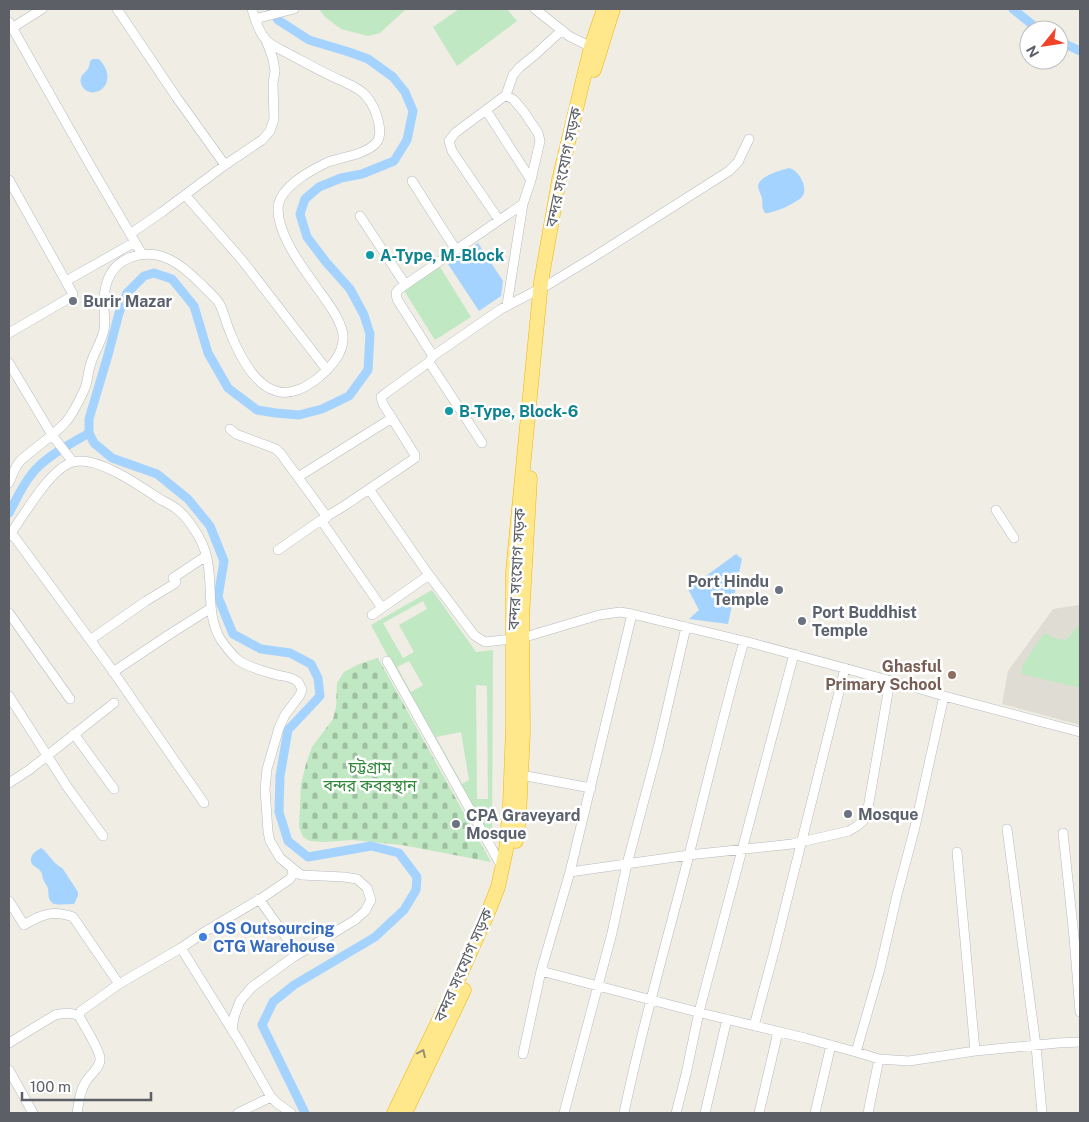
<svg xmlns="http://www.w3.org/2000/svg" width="1089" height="1122" viewBox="0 0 1089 1122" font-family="'Public Sans','Noto Sans Bengali',sans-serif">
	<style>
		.education { fill: #dfddd3 }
		.green { fill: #c0e8c2; fill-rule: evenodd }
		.cemetery { fill: url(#cemetery-stones) }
		.water { fill: #a5d3ff }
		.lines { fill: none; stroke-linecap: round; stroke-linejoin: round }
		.canal { stroke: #a5d3ff; stroke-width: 9 }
		.minor-casing { stroke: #b7babf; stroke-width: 10 }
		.highway-casing { stroke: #f4b500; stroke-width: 15 }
		.minor { stroke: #fff; stroke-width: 9 }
		.highway { stroke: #ffe88c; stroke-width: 14 }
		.oneway { stroke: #959073 }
		.culture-dot { fill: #0f9aa8; stroke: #fff; stroke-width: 2 }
		.worship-dot { fill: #6b7280; stroke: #fff; stroke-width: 2 }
		.education-dot { fill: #8d6e63; stroke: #fff; stroke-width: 2 }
		.shop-dot { fill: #3f7fe0; stroke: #fff; stroke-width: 2 }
		.labels { text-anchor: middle; stroke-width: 5; stroke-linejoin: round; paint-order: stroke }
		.street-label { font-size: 16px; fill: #5c6066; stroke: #fff }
		.culture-label { font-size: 16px; font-weight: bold; fill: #0d838f; stroke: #fff; text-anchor: start }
		.worship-label { font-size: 16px; font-weight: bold; fill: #5b616d; stroke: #fff; text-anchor: start }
		.education-label { font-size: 16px; font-weight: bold; fill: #785e54; stroke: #fff; text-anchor: end }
		.park-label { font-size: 16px; fill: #31873a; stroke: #fff }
		.shop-label { font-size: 16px; font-weight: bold; fill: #366cbe; stroke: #fff; text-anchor: start }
	</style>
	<defs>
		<pattern id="cemetery-stones" width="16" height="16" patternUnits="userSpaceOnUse" patternTransform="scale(1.25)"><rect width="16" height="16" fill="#c0e8c2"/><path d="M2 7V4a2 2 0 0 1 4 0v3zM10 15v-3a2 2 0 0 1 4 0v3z" fill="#9fbfa1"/></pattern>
	</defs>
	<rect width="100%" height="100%" fill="#efede4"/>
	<path class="education" d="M 1079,605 L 1080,605 L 1080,725 L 1002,704 L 1008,671 L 1053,609 Z"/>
	<path class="green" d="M 319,9 L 406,9 L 380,33 L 368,36 L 341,29 L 325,17 Z
		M 459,9 L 507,9 L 517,21 L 457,66 L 433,27 Z
		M 440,267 L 471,317 L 435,340 L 403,289 Z
		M 432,590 L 476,652 L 493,650 L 492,833 L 491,839 L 393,666 L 371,625 ZM 423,601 L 427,609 L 399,625 L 414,652 L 403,658 L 383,623 ZM 409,661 L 423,685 L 411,692 L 397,667 ZM 476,685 L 487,686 L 488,799 L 477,799 ZM 461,732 L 469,780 L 462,784 L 436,737 Z
		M 1080,624 L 1080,688 L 1021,674 L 1023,664 L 1044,633 L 1054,638 L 1066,640 Z"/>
	<path class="cemetery" d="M 378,658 L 491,862 L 402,845 L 352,840 L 325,842 L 310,841 L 303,837 L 299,827 L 301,784 L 306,764 L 312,747 L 333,719 L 336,707 L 337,683 L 344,672 L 359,664 Z"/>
	<path class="water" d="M 93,59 L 99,59 C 122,84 92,103 82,86 C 81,84 80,81 81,78 C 82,74 86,72 88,69 C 89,67 90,63 90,61 Z
		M 789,168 C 799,170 809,188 802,197 C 796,203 773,214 765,213 C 761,207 763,204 762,198 C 761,194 758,190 758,186 C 759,176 781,170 789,168 Z
		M 478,243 L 503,281 L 501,296 L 479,311 L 448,264 Z
		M 736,554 L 742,559 L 728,624 L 689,619 L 699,610 L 688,589 Z
		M 41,848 L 44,850 L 55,863 L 63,869 L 78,892 L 78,896 L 74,904 C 70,904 58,905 54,904 C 46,900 50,892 47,886 C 46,884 44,882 43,879 C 42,876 43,875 41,872 C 39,868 34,867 32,864 C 28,857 35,851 41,848 Z"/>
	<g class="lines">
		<path class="canal" d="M 271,9 L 278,20 L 309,40 L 349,52 L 368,59 L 393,77 L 405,92 L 413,111 L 407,140 L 394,161 L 362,174 L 341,178 L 319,187 L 305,199 L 300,214 L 307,237 L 326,262 L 350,289 L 364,315 L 370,334 L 368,370 L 349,396 L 322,409 L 299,415 L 276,413 L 257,410 L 228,388 L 208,353 L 194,306 L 172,279 L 154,273 L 144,276 L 127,293 L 119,313 L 108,355 L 89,419 L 89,433 L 94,443 L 112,458 L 157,474 L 188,499 L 210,526 L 224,561 L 218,597 L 233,634 L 261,649 L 290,653 L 311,664 L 318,678 L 320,696 L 288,730 L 280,776 L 279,812 L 288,841 L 308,857 L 371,846 L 399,853 L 417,877 L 416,890 L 404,910 L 375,937 L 294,985 L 273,1002 L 262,1025 L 305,1113
			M 1013,9 L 1039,30
			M 1059,41 L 1080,51
			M 9,513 C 16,500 22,486 31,475 C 44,457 71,444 89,433"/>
		<defs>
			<path id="minor" d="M 117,9 L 177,98 L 225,165
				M 535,9 L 569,36 L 591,47
				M 255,19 L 294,9
				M 9,22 L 90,165 L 142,254
				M 12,28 L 42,9
				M 506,95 L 514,100 L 524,112 L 538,133 L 540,141 L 531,180 L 523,204 L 507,305
				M 486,110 L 531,180
				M 9,180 L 73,294 L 71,297 L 9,333
				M 412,181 L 456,250
				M 185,195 L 242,260 L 327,370
				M 360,216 L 405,284
				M 499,220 L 452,151 L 449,141 L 455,133 L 506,95 L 513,75 L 520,67 L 536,54 L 562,30
				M 130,234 L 162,212 L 225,165 L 262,140 L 270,131 L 274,119 L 273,83 L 275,71 L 273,59 L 266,40
				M 66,281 L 135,242
				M 433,356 L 397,299 L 396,293 L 399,289 L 523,204
				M 429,362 L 482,443
				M 9,363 L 52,435 L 73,462
				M 230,429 L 236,434 L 276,449 L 281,454 L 327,517
				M 298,477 L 392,418
				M 9,483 C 13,474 14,468 21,460 C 35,448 51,437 64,424 C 72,416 80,399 85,388 C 88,380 88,371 91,363 C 94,352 102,341 104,330 C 106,320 103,309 104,299 C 105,281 112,265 129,258 C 159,246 181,264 201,284 C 207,290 214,296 219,303 C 224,312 226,323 230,332 C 238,352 254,385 276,391 C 290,396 307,387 318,378 C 329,369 342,356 343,340 C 345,322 323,297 313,282 C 299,263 278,233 278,209 C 278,188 311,170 328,162 C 342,157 365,155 376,143 C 381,138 380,130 379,124 C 377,114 372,103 366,96 C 360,88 348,84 340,80 C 322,72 306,63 289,54 C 282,50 274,47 267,41 C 259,33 255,20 252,9
				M 369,489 L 429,575 L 474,635 L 480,639 L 485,642 L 522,638 L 599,615 L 620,612 L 632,614 L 748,642 L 910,686 L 944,696 L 1080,732
				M 996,510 L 1014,538
				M 321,520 L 382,608
				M 9,531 L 16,539 L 110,667 L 204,803
				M 9,536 C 23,517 50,468 73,462 C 96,455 139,485 158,498 C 165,502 172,505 178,510 C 188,518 201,538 205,551 C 215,580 204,612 221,640 C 226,647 231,654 238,660 C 249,668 264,671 277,675 C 283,676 293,677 298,682 C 299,683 301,688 302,689 L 300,695 L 285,715 L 279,728 L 267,769 L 265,789 L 268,832 L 270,841 L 280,858 L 301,875 L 344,877 L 357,879 L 367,888 L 371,900 L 365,911 L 355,920 L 292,958 L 252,987 L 240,1001 L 234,1017 L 232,1030
				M 278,550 L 321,520 L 344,506 L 415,458 L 415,455 L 383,404 L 381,397 L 386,393 L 429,362 L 433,356 L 501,309 L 549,284 L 592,258 L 729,171 L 738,162 L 749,139
				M 9,613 L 70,699
				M 372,615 L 429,575
				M 90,640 L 146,601 L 174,584 L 176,582 L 173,578 L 206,556
				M 387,661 L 502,867
				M 113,672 L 167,636 L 211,608
				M 9,696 L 68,788 L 103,836
				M 74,734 L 114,789
				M 521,775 L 591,788
				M 9,783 L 29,770 L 114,703
				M 1007,829 L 1036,1046 L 1042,1113
				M 1063,833 L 1074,937 L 1080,1012
				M 957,852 L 975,1051
				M 570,872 L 689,855 L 792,844 L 849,831 L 857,826 L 863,821 L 867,814 L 890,681
				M 259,899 L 298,954
				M 9,901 L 24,925 C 42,914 53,910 73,917 L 119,984
				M 181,948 L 239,1041 L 271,1097 L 277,1103 L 291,1113
				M 541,971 L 705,1014 L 805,1038 L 856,1052 L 879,1059 L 909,1061 L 975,1051 L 1058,1043 L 1080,1042
				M 79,1016 L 81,1011 L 119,984 L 181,948 L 206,931 L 265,896 L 290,879 L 293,874 L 292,869
				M 754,1026 L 775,948 L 845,668
				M 9,1043 L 55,1015 C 64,1013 71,1012 79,1016 C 84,1026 99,1048 100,1058 C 101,1067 92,1073 87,1080 C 80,1089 79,1102 77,1113
				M 856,1052 L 880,969 L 897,895 L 915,827 L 944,696
				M 523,1054 L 541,971 L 570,872 L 632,614
				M 9,1070 L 33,1113
				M 238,1113 L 271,1097
				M 564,1113 L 612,933 L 627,864 L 658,748 L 686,627
				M 624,1113 C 642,1026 667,941 689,855 C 707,784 724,712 744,641
				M 676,1113 L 686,1074 L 699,1012 L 794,654
				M 705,1113 L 727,1019
				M 759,1113 L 778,1032
				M 815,1113 L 831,1045
				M 868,1113 L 879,1059"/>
			<path id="highway" d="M 594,70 L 613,9
				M 516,841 L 519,816 L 523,733 L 522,618 L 530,478
				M 394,1113 L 453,991 L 489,910 L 498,887 L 506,850 L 510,805 L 513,727 L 513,571 L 541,282 L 559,180 L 591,47 L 604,9
				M 405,1113 L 464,990"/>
		</defs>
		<use href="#minor" class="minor-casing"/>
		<use href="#highway" class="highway-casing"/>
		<use href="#minor" class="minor"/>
		<use href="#highway" class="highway"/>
	</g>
	<defs><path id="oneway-chevron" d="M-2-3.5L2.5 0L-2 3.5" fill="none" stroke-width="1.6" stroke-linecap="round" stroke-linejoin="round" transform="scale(1.25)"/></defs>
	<use class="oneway" href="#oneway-chevron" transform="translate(422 1053) rotate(-65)"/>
	<g class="culture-dot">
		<circle cx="370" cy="255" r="5"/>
		<circle cx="449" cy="411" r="5"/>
	</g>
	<g class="worship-dot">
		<circle cx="73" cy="301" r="5"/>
		<circle cx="779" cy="590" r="5"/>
		<circle cx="802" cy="621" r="5"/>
		<circle cx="848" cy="814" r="5"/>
		<circle cx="456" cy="824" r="5"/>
	</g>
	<circle class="education-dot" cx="952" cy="675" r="5"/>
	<circle class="shop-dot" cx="203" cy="937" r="5"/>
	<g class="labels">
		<g class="street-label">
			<text transform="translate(563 167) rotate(-78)" y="6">বন্দর সংযোগ সড়ক</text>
			<text transform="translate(516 569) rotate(-87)" y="6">বন্দর সংযোগ সড়ক</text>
			<text transform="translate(463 965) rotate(-66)" y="6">বন্দর সংযোগ সড়ক</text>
		</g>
		<g class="culture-label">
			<text x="380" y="261">A-Type, M-Block</text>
			<text x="459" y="417">B-Type, Block-6</text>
		</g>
		<g class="worship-label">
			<text x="83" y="307">Burir Mazar</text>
			<text x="769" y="587" text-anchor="end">Port Hindu<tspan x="769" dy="18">Temple</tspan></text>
			<text x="812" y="618">Port Buddhist<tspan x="812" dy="18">Temple</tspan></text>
			<text x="858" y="820">Mosque</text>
			<text x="466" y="821">CPA Graveyard<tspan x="466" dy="18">Mosque</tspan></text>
		</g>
		<g class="education-label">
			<text x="942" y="672">Ghasful<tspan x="942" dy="18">Primary School</tspan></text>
		</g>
		<g class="park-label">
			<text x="370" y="773">চট্টগ্রাম<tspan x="370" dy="18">বন্দর কবরস্থান</tspan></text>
		</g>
		<g class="shop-label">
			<text x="213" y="934">OS Outsourcing<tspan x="213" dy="18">CTG Warehouse</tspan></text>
		</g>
	</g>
	<rect width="1089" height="1122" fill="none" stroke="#5c6066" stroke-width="20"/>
	<g transform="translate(1044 45) rotate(240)"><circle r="24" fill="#ffffff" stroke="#bebfc2"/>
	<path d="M0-4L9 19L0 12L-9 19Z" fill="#f14329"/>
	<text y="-8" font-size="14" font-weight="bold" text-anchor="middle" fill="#5c6066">N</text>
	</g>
	<path d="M22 1092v8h129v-8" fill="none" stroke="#5c6066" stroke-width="2.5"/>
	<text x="30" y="1092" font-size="15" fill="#5c6066" stroke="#ffffff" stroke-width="4" paint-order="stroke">100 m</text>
</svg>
